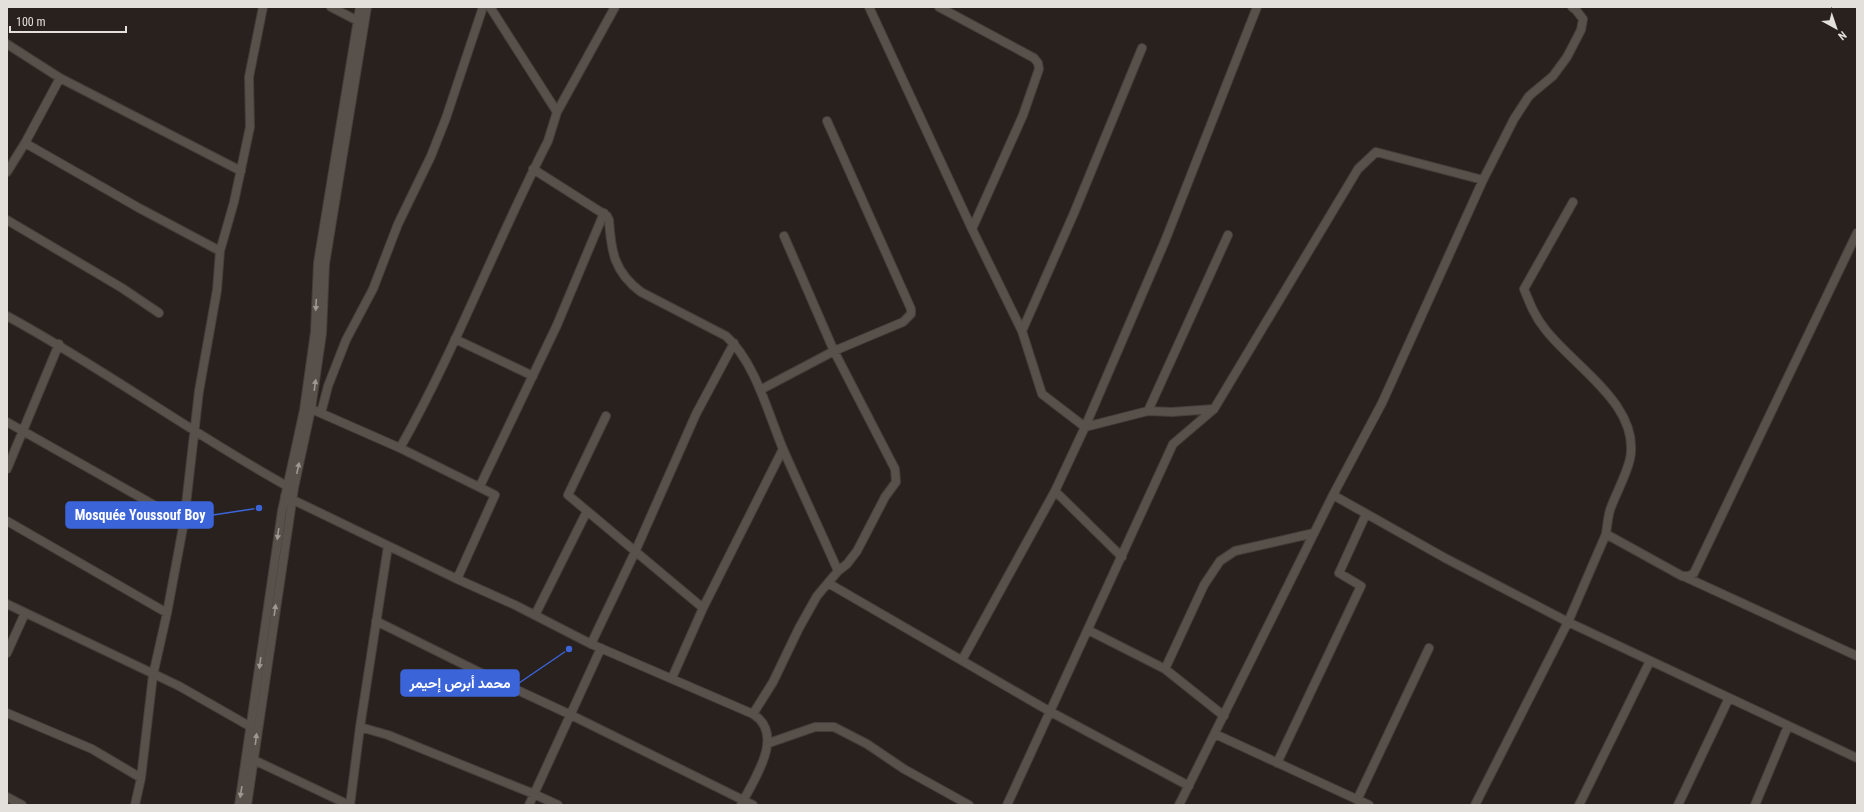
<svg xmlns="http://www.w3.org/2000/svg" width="1864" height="812" viewBox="0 0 1864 812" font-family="'Roboto Condensed',Vazirmatn,sans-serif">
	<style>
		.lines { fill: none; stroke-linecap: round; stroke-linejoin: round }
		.minor-casing { stroke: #433e3a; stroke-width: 10 }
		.minor { stroke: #58504b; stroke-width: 8 }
		.oneway { fill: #9e9893 }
		.leader { fill: none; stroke: #3b64d8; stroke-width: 1.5 }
		.callout-dot { fill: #3b64d8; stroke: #28211d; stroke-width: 1.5 }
		.callout { fill: #3b64d8; stroke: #3b64d8; stroke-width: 1.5 }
		.callout-label { font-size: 14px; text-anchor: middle; font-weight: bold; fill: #fff }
	</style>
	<rect width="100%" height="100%" fill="#28211d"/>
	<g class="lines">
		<defs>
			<path id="minor" d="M 331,7 L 358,21
				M 490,7 L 557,112
				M 869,7 L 972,229 L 1022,331 L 1042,394 L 1085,427 L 1148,411 L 1172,412 L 1214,409
				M 939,7 L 1034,58 L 1038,63 L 1039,69 L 1023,115 L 972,229
				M 7,44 L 60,78 L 241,171
				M 25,143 L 139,208 L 220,251
				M 533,169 L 607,216 L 609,220 C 611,251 614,272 641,292 L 726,336 C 755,362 768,413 783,449 C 801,490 820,530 838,571
				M 7,172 L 25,143 L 60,78
				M 1573,202 L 1524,289 C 1530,304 1535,317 1545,329 C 1573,366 1641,405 1630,459 C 1626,476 1616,493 1610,510 C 1608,517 1607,526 1606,534
				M 7,220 L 122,288 L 159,313
				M 7,316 C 103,368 191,433 287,486
				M 1022,331 L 1074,213 L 1142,48
				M 455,339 L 533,376
				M 760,390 L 834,351 L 903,322 L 911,314 L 911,309 L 827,121
				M 316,411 L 400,448 L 495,495 L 457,579
				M 1148,411 L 1228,235
				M 321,413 L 328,386 L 346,340 L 373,289 L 398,224 L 431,156 L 446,118 L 483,7
				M 606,416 L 568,495 L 703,608
				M 7,422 L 184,522
				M 400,448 C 456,349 496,242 548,141 L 557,112 L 615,7
				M 7,469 L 59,344
				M 480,486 L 557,325 L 604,213
				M 1333,495 L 1445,558 L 1568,622 L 1857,758
				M 285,496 L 457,579 L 515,605 L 591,644 L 753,714 L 773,682 L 799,628 L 817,596 L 838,571 L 847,564 L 857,551 L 885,497 L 896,482 L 895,469 L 834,351 L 784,236
				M 7,521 L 167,613
				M 1122,557 L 1055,491 L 1085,427 L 1165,241 L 1257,7
				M 1683,576 L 1857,656
				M 828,583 L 1049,711 L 1189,786
				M 7,604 L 179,686 L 251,727
				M 535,615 L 587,511
				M 376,621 L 483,674 L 571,715 L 753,805
				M 1088,630 L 1165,669 L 1224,716
				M 591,644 L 635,552 L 696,414 L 734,343
				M 7,653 L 25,613
				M 962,660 L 1055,491
				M 1165,669 L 1204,585 L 1220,561 L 1235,551 L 1314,533
				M 672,678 L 703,608 L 783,449
				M 7,713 L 92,749 L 141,778 L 153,675 L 167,613 L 184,522 L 199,391 L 217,290 L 220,251 L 234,202 L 250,127 L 249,77 L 263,7
				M 360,727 L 388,735 L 534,794 L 558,805
				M 1215,734 L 1369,805
				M 769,743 L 815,727 L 834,727 L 867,744 L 904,769 L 969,805
				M 254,760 L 349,805
				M 1277,763 L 1361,586 L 1339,573 L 1366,514
				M 7,797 L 22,805
				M 1357,800 L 1429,648
				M 135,805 L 141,778
				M 239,805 L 282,511 L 304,410 L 315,332 L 318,263 L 360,7
				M 247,805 L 294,488 L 311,409 L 322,333 L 325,264 L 367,7
				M 350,805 L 360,727 L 388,546
				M 529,805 L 601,648
				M 741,805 C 754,779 786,735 753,714
				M 1007,805 L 1173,444 L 1214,409 L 1358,169 L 1376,152 L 1483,180
				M 1179,805 L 1333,495 L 1382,403 L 1483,180 L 1514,119 L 1529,96 L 1553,76 L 1567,57 L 1581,30 L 1583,19 L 1576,10 L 1572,7
				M 1475,805 L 1568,622 L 1606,534 L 1682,576 L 1689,576 L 1694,573 L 1857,233
				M 1579,805 L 1650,661
				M 1678,805 L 1729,698
				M 1755,805 L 1788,726"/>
		</defs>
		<use href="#minor" class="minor-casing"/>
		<use href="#minor" class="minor"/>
	</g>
	<defs><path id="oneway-solid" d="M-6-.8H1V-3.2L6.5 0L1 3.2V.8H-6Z"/></defs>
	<g class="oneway">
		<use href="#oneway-solid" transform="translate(316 305) rotate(93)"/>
		<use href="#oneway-solid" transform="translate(315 385) rotate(-82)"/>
		<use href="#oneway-solid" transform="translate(298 468) rotate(-78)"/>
		<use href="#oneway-solid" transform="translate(278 534) rotate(98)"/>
		<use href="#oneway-solid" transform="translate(275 610) rotate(-82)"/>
		<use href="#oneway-solid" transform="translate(260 663) rotate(98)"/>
		<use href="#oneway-solid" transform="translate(256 739) rotate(-83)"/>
		<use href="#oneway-solid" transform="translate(241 792) rotate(99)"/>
	</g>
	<path class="leader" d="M259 508L213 515M569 649L519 683"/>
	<g class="callout-dot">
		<circle cx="259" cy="508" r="4"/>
		<circle cx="569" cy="649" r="4"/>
	</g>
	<g class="callout">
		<rect x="66" y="502" width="147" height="26" rx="4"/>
		<rect x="401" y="670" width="118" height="26" rx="4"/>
	</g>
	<g class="callout-label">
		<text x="140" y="520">Mosquée Youssouf Boy</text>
		<text x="460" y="688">محمد أبرص إحيمر</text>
	</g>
	<rect width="1864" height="812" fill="none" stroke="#e3dfdb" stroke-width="16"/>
	<g transform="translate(1836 28) rotate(140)" stroke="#28211d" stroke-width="3" paint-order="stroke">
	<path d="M0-3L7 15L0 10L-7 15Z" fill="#e3dfdb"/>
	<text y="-6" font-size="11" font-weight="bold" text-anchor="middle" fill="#e3dfdb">N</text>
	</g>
	<path d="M10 26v6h116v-6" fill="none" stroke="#e3dfdb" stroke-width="2"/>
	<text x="16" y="26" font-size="12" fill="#e3dfdb" stroke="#28211d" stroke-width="3" paint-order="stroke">100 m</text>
</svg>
